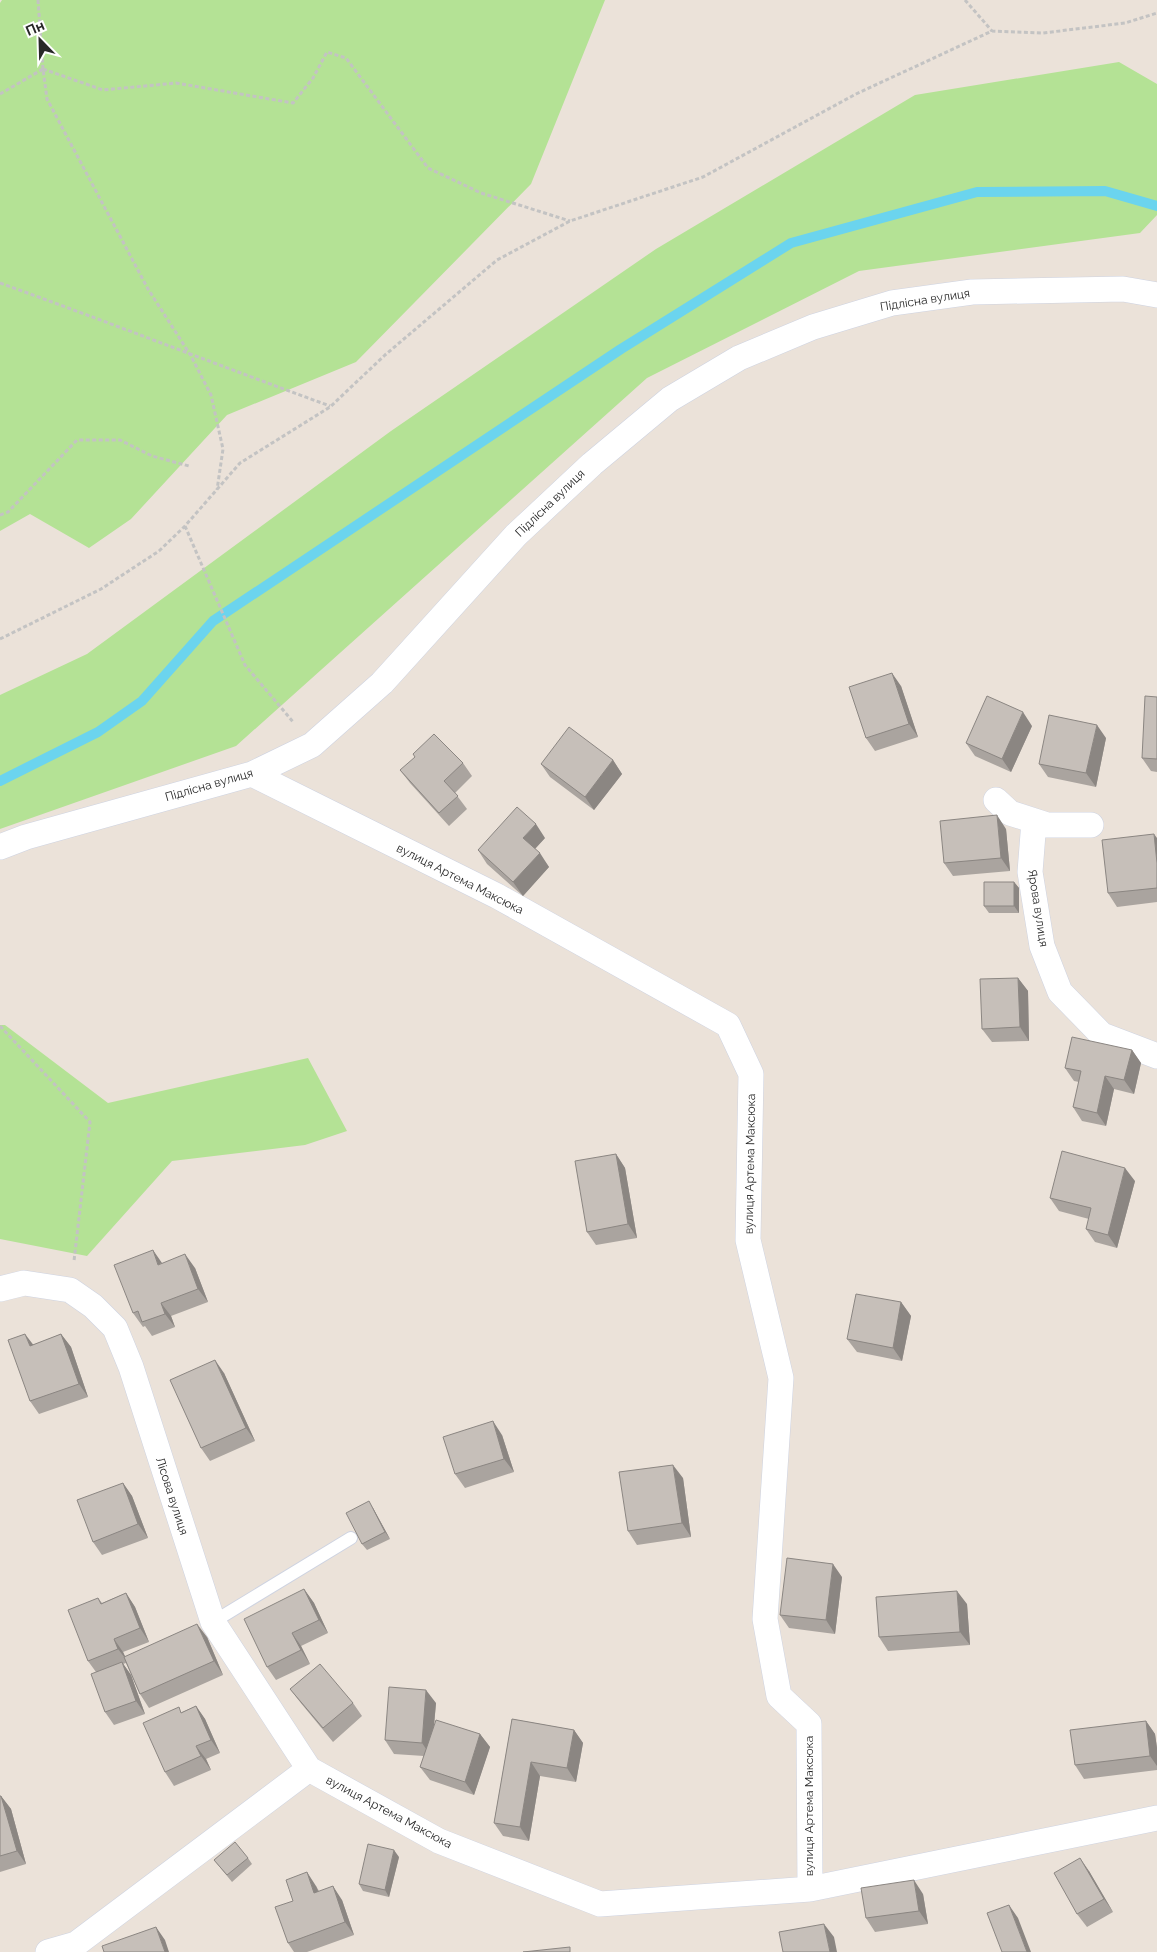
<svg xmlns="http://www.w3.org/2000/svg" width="1157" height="1952" viewBox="0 0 1157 1952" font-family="Raleway,sans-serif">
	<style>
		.green { fill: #b4e295 }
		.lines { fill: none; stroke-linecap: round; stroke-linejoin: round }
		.stream { stroke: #6bd4ee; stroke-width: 10 }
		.lane-casing { stroke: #ced3e1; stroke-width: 14 }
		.street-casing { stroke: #ced3e1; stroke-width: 26 }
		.path { stroke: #c3c3c3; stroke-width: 3; stroke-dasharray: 4 2.5; stroke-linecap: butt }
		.lane { stroke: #fff; stroke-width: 12 }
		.street { stroke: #fff; stroke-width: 25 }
		.wall { fill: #aaa49f }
		.shaded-wall { fill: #8b8682 }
		.building { fill: #c6bfb9; stroke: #8b8682 }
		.labels { text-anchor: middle; stroke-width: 4.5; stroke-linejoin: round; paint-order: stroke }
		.street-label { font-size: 12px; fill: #282828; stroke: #fff }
	</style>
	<rect width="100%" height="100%" fill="#ebe2d9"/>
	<path class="green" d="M 2,0 L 605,0 L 531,184 L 356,362 L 227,415 L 131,519 L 89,548 L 30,514 L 0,531 L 0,3 Z
		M 1119,62 L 1157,84 L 1157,215 L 1140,233 L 859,271 L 647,378 L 236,746 L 0,829 L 0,695 L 87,654 L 391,431 L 656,249 L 915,95 Z
		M 0,1025 L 5,1025 L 108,1103 L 308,1058 L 347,1131 L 305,1145 L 172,1161 L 87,1256 L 0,1239 Z"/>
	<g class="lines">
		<path class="stream" d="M 0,781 L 98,732 L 142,701 L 213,621 L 621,349 L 791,243 L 977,192 L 1105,191 L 1157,206"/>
		<defs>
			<path id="lane" d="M 213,1622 L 351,1538"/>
			<path id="street" d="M 252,774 L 497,896 L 728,1025 L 751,1074 L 748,1240 L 781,1378 L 765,1619 L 779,1696 L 809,1724 L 810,1889
				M 996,800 L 1010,813 L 1047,825 L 1091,825
				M 1034,821 L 1030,872 L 1042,946 L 1060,992 L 1102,1035 L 1157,1056
				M 0,847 L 26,837 L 252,774 L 312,745 L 382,683 L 516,535 L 592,464 L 670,399 L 739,358 L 813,327 L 892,303 L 972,292 L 1123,289 L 1157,295
				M 0,1289 L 24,1283 L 70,1290 L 93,1306 L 115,1328 L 131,1367 L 213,1622 L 309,1769
				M 48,1952 L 76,1944 L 309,1769 L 439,1841 L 600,1904 L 810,1889 L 1157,1818"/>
		</defs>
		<use href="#lane" class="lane-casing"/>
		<use href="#street" class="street-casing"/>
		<path class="path" d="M 38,0 L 43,69 L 47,99 L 148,289 L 191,356 L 211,395 L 223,449 L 217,490
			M 965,0 L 992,31
			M 43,69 L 103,90 L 176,83 L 293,103 L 313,78 L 327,52 L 346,58 L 428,168 L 481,193 L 570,221
			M 0,94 L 43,69
			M 0,283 C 111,323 220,366 330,406
			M 0,515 L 8,512 L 77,440 L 120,440 L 152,456 L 189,466
			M 185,526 L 245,665 L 294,723
			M 0,639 L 101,589 L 159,551 L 185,526 L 240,463 L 330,407 L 385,355 L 497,260 L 570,221 L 703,177 L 856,94 L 992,31 L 1043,33 L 1125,23 L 1157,13
			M 0,1026 L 90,1122 L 74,1261"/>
		<use href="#lane" class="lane"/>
		<use href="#street" class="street"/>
	</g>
	<path class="wall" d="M 901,686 L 918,737 L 875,751 L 866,738 Z
		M 1157,697 L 1157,772 L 1151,771 L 1142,758 Z
		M 1032,726 L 1011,772 L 975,756 L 966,743 Z
		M 1106,738 L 1096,787 L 1048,777 L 1039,764 Z
		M 613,760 L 622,774 L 594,810 L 550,777 L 541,764 Z
		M 463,763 L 472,776 L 455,793 L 467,809 L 449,826 L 410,783 L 400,770 Z
		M 1006,829 L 1010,871 L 953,876 L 944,863 Z
		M 545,838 L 535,849 L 549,867 L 523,896 L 487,864 L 478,850 Z
		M 1157,838 L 1157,902 L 1117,907 L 1108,893 Z
		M 1014,882 L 1019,888 L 1019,913 L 989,913 L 984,906 Z
		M 1018,978 L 1028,991 L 1029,1041 L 992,1042 L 982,1029 Z
		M 1132,1050 L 1141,1063 L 1134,1094 L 1114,1089 L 1106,1126 L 1082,1121 L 1073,1107 L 1079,1082 L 1074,1081 L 1065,1068 Z
		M 616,1154 L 625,1168 L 637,1238 L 596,1245 L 587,1232 Z
		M 1135,1181 L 1117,1248 L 1095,1242 L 1086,1229 L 1089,1219 L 1059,1211 L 1050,1198 Z
		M 162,1263 L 195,1268 L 208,1302 L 171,1316 L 175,1327 L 152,1336 L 145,1326 L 143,1327 L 133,1313 Z
		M 901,1302 L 911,1316 L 902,1361 L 857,1352 L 847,1339 Z
		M 61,1334 L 71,1347 L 88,1397 L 39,1414 L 30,1401 L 33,1345 Z
		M 224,1373 L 255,1441 L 210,1461 L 201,1448 Z
		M 502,1435 L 514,1472 L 465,1488 L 455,1474 Z
		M 683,1478 L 691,1537 L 637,1545 L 628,1531 Z
		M 123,1483 L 132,1496 L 148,1538 L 102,1555 L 93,1542 Z
		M 373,1508 L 390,1539 L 367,1550 L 362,1544 Z
		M 842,1577 L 835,1634 L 789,1628 L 780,1615 Z
		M 304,1589 L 314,1603 L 328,1633 L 301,1646 L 310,1664 L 276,1680 L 267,1667 Z
		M 126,1593 L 135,1607 L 149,1642 L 123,1652 L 125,1657 L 207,1637 L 223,1675 L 149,1708 L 140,1694 L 126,1663 L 123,1664 L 131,1675 L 145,1714 L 114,1725 L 105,1712 L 96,1672 L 88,1661 L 98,1598 L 102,1603 Z
		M 967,1604 L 970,1645 L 888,1651 L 879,1637 Z
		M 290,1689 L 353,1703 L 362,1716 L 333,1742 L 300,1702 Z
		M 436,1703 L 434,1727 L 480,1734 L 490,1747 L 474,1795 L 430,1780 L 420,1767 L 424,1756 L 394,1754 L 385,1740 Z
		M 196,1706 L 205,1719 L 220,1753 L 206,1759 L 211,1770 L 174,1786 L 165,1772 L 182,1712 Z
		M 512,1719 L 574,1730 L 583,1743 L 576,1782 L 540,1776 L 529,1841 L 503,1836 L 494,1823 Z
		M 1146,1721 L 1155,1734 L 1157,1748 L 1157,1770 L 1084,1779 L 1075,1765 Z
		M 0,1796 L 1,1796 L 11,1809 L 26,1864 L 0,1872 Z
		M 399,1857 L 389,1897 L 363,1891 L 359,1884 Z
		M 248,1858 L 252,1864 L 232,1882 L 214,1860 Z
		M 1089,1871 L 1113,1912 L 1087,1927 L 1077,1914 Z
		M 316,1886 L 319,1891 L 342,1900 L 354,1935 L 307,1952 L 294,1952 L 288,1943 L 293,1901 Z
		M 923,1894 L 928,1924 L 875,1932 L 866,1918 Z"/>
	<path class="shaded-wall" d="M 892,673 L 901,686 L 918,737 L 909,724 Z
		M 1023,712 L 1032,726 L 1011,772 L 1002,759 Z
		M 1097,725 L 1106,738 L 1096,787 L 1086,773 Z
		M 613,760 L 622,774 L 594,810 L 585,797 Z
		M 997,815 L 1006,829 L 1010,871 L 1001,858 Z
		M 536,824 L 545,838 L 532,852 L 523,838 Z
		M 1154,834 L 1157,838 L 1157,863 Z
		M 540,853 L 549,867 L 523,896 L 513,882 Z
		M 1014,882 L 1019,888 L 1019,913 L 1014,906 Z
		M 1018,978 L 1028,991 L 1029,1041 L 1020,1027 Z
		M 1132,1050 L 1141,1063 L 1134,1094 L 1124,1080 Z
		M 1105,1076 L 1114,1089 L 1106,1126 L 1097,1113 Z
		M 616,1154 L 625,1168 L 637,1238 L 628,1224 Z
		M 1125,1168 L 1135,1181 L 1117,1248 L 1108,1235 Z
		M 153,1250 L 162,1263 L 158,1265 Z
		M 185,1254 L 195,1268 L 208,1302 L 198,1289 Z
		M 901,1302 L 911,1316 L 902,1361 L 893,1348 Z
		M 161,1303 L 171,1316 L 175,1327 L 165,1314 Z
		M 25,1334 L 35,1347 L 30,1346 Z
		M 61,1334 L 71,1347 L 88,1397 L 79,1384 Z
		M 215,1360 L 224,1373 L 255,1441 L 246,1428 Z
		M 493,1421 L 502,1435 L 514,1472 L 504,1459 Z
		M 673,1465 L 683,1478 L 691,1537 L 682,1523 Z
		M 123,1483 L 132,1496 L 148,1538 L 138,1524 Z
		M 369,1501 L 373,1508 L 390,1539 L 385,1532 Z
		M 833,1564 L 842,1577 L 835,1634 L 826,1620 Z
		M 304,1589 L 314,1603 L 328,1633 L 319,1620 Z
		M 957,1591 L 967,1604 L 970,1645 L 960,1632 Z
		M 126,1593 L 135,1607 L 149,1642 L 140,1628 Z
		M 197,1624 L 207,1637 L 223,1675 L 214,1661 Z
		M 292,1633 L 301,1646 L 310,1664 L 301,1650 Z
		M 114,1639 L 123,1652 L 128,1662 L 118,1649 Z
		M 122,1662 L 131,1675 L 145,1714 L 136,1701 Z
		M 426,1690 L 436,1703 L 431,1756 L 422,1743 Z
		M 196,1706 L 205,1719 L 220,1753 L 211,1740 Z
		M 1146,1721 L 1155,1734 L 1157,1748 L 1157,1766 L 1150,1756 Z
		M 574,1730 L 583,1743 L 576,1782 L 567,1768 Z
		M 480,1734 L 490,1747 L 474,1795 L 465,1782 Z
		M 196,1746 L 206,1759 L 211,1770 L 201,1756 Z
		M 531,1762 L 540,1776 L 529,1841 L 520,1827 Z
		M 1,1796 L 11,1809 L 26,1864 L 17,1851 Z
		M 394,1850 L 399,1857 L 389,1897 L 385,1890 Z
		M 1080,1858 L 1089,1871 L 1113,1912 L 1104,1899 Z
		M 307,1872 L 316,1886 L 324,1906 L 314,1893 Z
		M 914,1880 L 923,1894 L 928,1924 L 919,1911 Z
		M 333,1886 L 342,1900 L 354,1935 L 345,1922 Z
		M 1009,1905 L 1018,1918 L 1031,1952 L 1027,1952 Z
		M 824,1924 L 834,1937 L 837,1952 L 830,1952 Z
		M 156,1927 L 165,1940 L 169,1952 L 165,1952 Z"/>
	<path class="building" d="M 892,673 L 909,724 L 866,738 L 849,687 Z
		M 987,696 L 1023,712 L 1002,759 L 966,743 Z
		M 1145,696 L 1157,697 L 1157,759 L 1142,758 Z
		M 1049,715 L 1097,725 L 1086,773 L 1039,764 Z
		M 569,727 L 613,760 L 585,797 L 541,764 Z
		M 434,734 L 463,763 L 444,781 L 458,796 L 439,813 L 400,770 L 415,757 L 413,754 Z
		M 517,807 L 536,824 L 523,838 L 540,853 L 513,882 L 478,850 Z
		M 997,815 L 1001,858 L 944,863 L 940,821 Z
		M 1154,834 L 1157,863 L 1157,888 L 1108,893 L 1102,840 Z
		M 984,882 L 1014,882 L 1014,906 L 984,906 Z
		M 1018,978 L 1020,1027 L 982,1029 L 980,979 Z
		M 1072,1037 L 1132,1050 L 1124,1080 L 1105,1076 L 1097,1113 L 1073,1107 L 1081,1071 L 1065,1068 Z
		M 1062,1151 L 1125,1168 L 1108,1235 L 1086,1229 L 1091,1208 L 1050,1198 Z
		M 616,1154 L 628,1224 L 587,1232 L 575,1161 Z
		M 153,1250 L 158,1265 L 185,1254 L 198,1289 L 161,1303 L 165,1314 L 142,1322 L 138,1311 L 133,1313 L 114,1265 Z
		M 856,1294 L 901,1302 L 893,1348 L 847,1339 Z
		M 25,1334 L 30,1346 L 61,1334 L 79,1384 L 30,1401 L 8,1340 Z
		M 215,1360 L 246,1428 L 201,1448 L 170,1380 Z
		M 493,1421 L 504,1459 L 455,1474 L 443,1437 Z
		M 673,1465 L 682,1523 L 628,1531 L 619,1472 Z
		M 123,1483 L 138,1524 L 93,1542 L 77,1500 Z
		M 369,1501 L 385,1532 L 362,1544 L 346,1513 Z
		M 787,1558 L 833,1564 L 826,1620 L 780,1615 Z
		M 304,1589 L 319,1620 L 292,1633 L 301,1650 L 267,1667 L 244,1619 Z
		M 957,1591 L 960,1632 L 879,1637 L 876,1597 Z
		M 126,1593 L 140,1628 L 114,1639 L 118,1649 L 88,1661 L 68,1610 L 98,1598 L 101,1604 Z
		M 197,1624 L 214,1661 L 140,1694 L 124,1657 Z
		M 122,1662 L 136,1701 L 105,1712 L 91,1674 Z
		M 320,1664 L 353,1703 L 323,1728 L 290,1689 Z
		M 389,1687 L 426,1690 L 422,1743 L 385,1740 Z
		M 196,1706 L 211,1740 L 196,1746 L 201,1756 L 165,1772 L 143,1723 L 179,1707 L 181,1713 Z
		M 512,1719 L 574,1730 L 567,1768 L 531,1762 L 520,1827 L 494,1823 Z
		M 436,1720 L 480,1734 L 465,1782 L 420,1767 Z
		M 1146,1721 L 1150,1756 L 1075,1765 L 1070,1730 Z
		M 0,1796 L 1,1796 L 17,1851 L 0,1856 Z
		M 235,1842 L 248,1858 L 227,1875 L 214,1860 Z
		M 368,1844 L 394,1850 L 385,1890 L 359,1884 Z
		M 1080,1858 L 1104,1899 L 1077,1914 L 1054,1873 Z
		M 307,1872 L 314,1893 L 333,1886 L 345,1922 L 288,1943 L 275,1907 L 293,1901 L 286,1880 Z
		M 914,1880 L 919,1911 L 866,1918 L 861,1888 Z
		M 1009,1905 L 1027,1952 L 1002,1952 L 987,1913 Z
		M 824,1924 L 830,1952 L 783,1952 L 779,1932 Z
		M 156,1927 L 165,1952 L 104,1952 L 102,1946 Z
		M 570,1947 L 570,1952 L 523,1952 Z"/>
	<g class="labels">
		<g class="street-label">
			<text transform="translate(925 300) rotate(-9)" y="4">Підлісна вулиця</text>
			<text transform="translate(550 503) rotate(-44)" y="4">Підлісна вулиця</text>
			<text transform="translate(209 785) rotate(-16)" y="4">Підлісна вулиця</text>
			<text transform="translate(460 879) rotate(27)" y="4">вулиця Артема Максюка</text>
			<text transform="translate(1038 908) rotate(81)" y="4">Ярова вулиця</text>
			<text transform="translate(750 1164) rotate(-89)" y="4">вулиця Артема Максюка</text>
			<text transform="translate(172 1496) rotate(72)" y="4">Лісова вулиця</text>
			<text transform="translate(809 1806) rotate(-90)" y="4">вулиця Артема Максюка</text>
			<text transform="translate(389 1812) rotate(28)" y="4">вулиця Артема Максюка</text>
		</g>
	</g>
	<g transform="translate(40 40) rotate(337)" stroke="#ffffff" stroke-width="4" paint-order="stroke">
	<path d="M0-4L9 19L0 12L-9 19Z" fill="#282828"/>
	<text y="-8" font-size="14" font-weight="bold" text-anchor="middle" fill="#282828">Пн</text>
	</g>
</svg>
